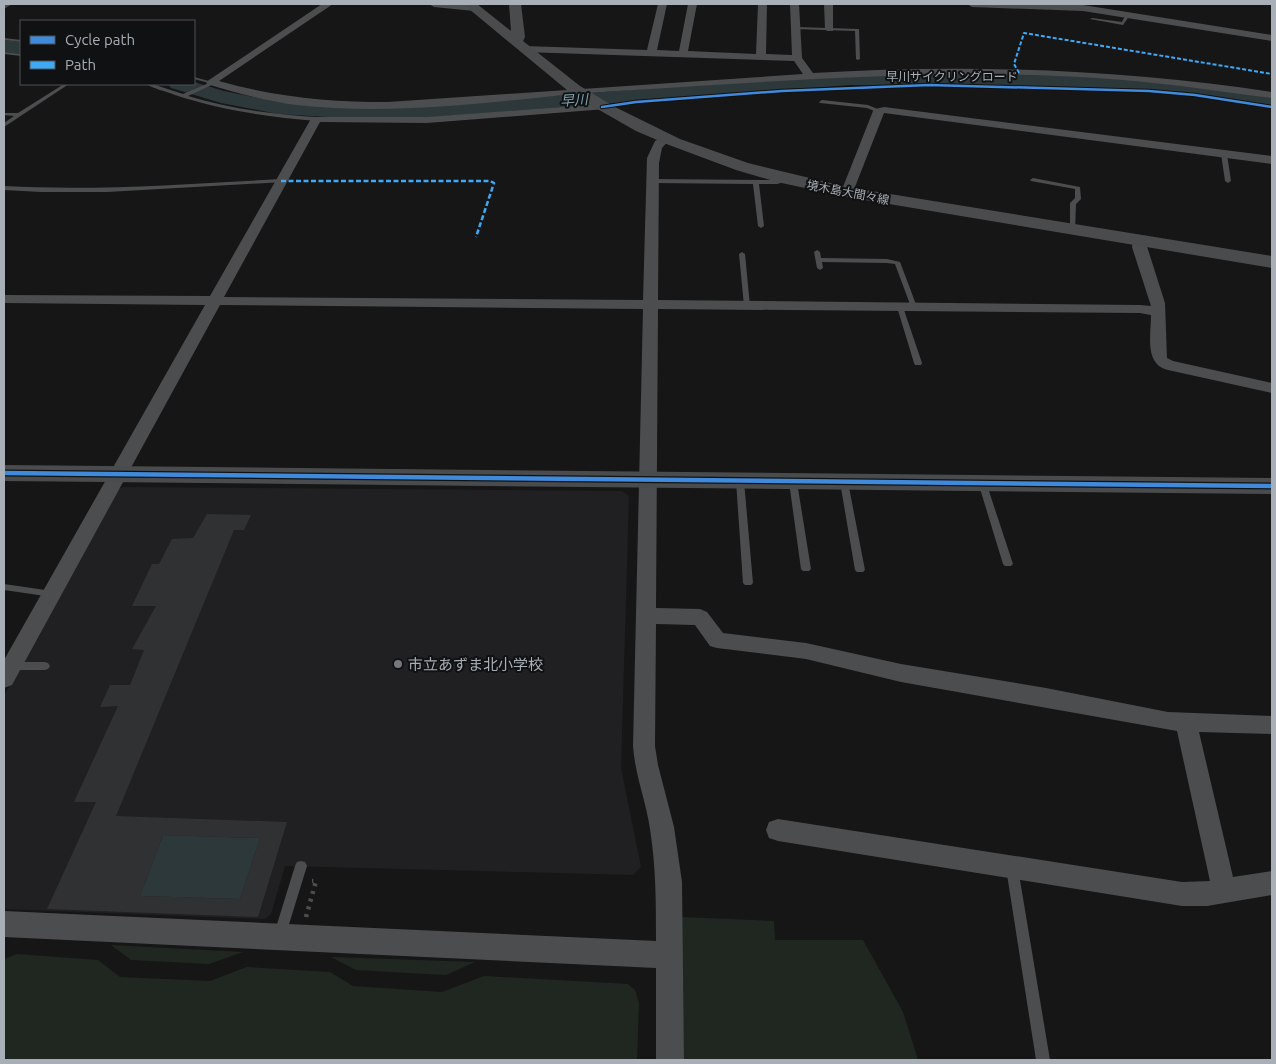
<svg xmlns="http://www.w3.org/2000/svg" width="1276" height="1064" viewBox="0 0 1276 1064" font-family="Ubuntu,'Noto Sans JP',sans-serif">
  <rect width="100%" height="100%" fill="#161616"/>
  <path fill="#202022" d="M124,487L622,491L629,496L621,768L641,867L633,875L285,866L271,914L265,919L4,909V696L117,489Z"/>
  <path fill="#202720" d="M681,917L774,921L775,940H863L903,1012L918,1060H684Z
    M111,945L243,952L209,964L131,960Z
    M17,954L98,960L120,977L210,981L247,967L330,972L353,986L442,992L484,976L628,984L635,990L639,1003L637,1060H4V959Z
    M331,957L475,962L446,975L356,970Z"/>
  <path fill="#2d383b" d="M163,835L260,838L240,899L140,896Z"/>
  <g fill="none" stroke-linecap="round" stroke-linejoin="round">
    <path fill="#2d383b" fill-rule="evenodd" d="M4,40L21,42V54L4,52Z
      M851,73L1105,76L1195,83L1272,94V106L1195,95L1105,88L851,85L433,117L361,119L278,114L221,103L171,88L168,84H194V82L224,91L278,102L361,107L433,105Z"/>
  </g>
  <path fill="#303132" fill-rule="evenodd" d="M207,514L251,515L244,530H234L116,816L287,822L258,917L47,909L96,802H74L118,706L100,707L110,685H130L144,650L132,649L156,606H132L152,564H159L172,539L193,538ZM163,835L260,838L240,899L140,896Z"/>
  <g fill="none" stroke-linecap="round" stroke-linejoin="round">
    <path stroke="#4c4e50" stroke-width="4.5" stroke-dasharray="3 5" stroke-linecap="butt" d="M306,917L316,881H312"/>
    <path fill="#4b4d4f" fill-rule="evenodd" d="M1126,14L1130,15L1123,25L1090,19L1092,18L1122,22Z
      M796,27L859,29L860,59L858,60L856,59L855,31L794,29Z
      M4,38L21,40V42L4,40Z
      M4,52L21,54V56L4,54Z
      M194,77L216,83L188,96C230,109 272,114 316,117L319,119L316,121C267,117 221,110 175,95C165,91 154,89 146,84H152L183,94L209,83L194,79Z
      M64,84H69L4,127V123L14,116L4,115V113H18Z
      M822,100L868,105L882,111L879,113L867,108L820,103L819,102Z
      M1224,152L1227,154L1231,181L1228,183L1225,181L1221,154Z
      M786,178L789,180L788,181L777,184H759L764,226L761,228L758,226L753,184L652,183L649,181L652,179L777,180Z
      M1033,178L1080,187L1081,199L1076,204L1075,231L1070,230V203L1075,198V189L1031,181L1030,180Z
      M281,179L283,180V182L107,192H41L4,190V186C96,191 189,184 281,179Z
      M817,250L820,252L821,258L887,259L900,262L917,307L914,309L911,307L895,264L887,263L822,262L823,268L820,270L817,268L814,252Z
      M742,252L745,254L750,306L747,308L744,306L739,254Z
      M900,305L903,307L922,363L921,365H915L914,363L897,307Z
      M740,478L744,481L753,583L751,585H745L743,583L736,481Z
      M793,479L797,482L811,569L809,571H803L801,569L789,482Z
      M844,479L848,482L865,570L863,572H857L855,570L840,482Z
      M982,479L986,482L1013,564L1011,566H1005L1003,564L978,482Z
      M4,584L52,591L55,592L57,594L55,596L52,597L4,590Z
      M11,662H45L48,663L50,666L48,669L45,670H11L8,669L6,666L8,663Z
      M301,861L305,862L307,866L286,934L284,938L280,940L276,938L274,934L295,866L297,862Z
      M1012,863L1016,864L1018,868L1050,1060H1036L1006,868L1008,864Z"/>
    <path fill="#4b4d4f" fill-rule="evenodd" d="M322,4H333L219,81C275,97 330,102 388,102L803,74L794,61L524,52L519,49L524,46L647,50L658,4H667L657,50L679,51L688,4H697L688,51L756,54L758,4H767L766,54L792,55L790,4H799L802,58L813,73C968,64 1118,69 1272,92V98C1222,92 1173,84 1123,80C998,70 872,75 747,83C686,87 625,90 564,95C476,104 385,115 296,105C266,101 237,93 207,84L206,82Z
      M429,4C442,3 468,0 479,8L474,11L434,7Z
      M824,4H833V31H827L825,29Z
      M967,4L1083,5L1272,35V41L1083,11L972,7Z
      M602,104L606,105L607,107L606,109L427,123L320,122L224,297L643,300L647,158L655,141L664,136L670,139L662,148L659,163L658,300L1140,305L1151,306L1132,247L1134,237H1144L1165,303L1167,358L1173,361L1272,383V393L1168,370C1144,364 1151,335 1151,315L1140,313L658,309L656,608L700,609L707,612L723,633L806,643L901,664L1046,688L1168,712L1272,716V734L1199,732L1233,877L1272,871V895L1207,906H1182L778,841L769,838L766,830L769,822L778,819L1182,882L1210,881L1177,731L901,682L806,659L717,648L710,646L695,625L656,624L655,746L658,765L674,827L682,882L684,1060H656V968L4,937V911L656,941C656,903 656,867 650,829C646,801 635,775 633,746L643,309L220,305L12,685L4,688V660L205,305L4,303V295L210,296L312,117H427Z
      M884,107L1272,156V164L884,113L853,192L847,196L843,195L841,192L873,111L875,109Z"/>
    <path fill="#4a4b4d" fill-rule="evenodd" d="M4,4H12L4,9Z
      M463,4H477L511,31L509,4H521L525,37L523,41L580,86L615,107L680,139L748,163L847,187L1272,256V268L847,197L777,182L736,170L669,145L636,131L573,95Z
      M4,465L1272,478V494L4,481Z"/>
    <path stroke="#3fa9f5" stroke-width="2" stroke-dasharray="4 2" stroke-linecap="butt" d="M1019,73L1014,64L1024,33L1272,74"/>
    <path stroke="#3fa9f5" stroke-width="2.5" stroke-dasharray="5 2.5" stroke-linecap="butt" d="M281,181H490L494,183L476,237"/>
    <defs>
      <path id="cycleway-far1" d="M602,107L636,102L782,91L929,85L1149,91L1195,95L1272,107"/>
      <path id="cycleway" d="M4,473L1272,486"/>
    </defs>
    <use href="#cycleway-far1" stroke="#101112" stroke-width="4.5"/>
    <use href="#cycleway" stroke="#101112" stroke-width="7"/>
    <use href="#cycleway-far1" stroke="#408adc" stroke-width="2.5"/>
    <use href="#cycleway" stroke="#408adc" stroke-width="4.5"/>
  </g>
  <circle fill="#75797e" stroke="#101112" stroke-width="2" cx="398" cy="664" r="5"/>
  <g text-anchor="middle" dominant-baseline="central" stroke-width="4" stroke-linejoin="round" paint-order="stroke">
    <g font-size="12" fill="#a8afb6" stroke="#101112">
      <text x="952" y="76">早川サイクリングロード</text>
      <text transform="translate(848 192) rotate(11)">境木島大間々線</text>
    </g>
    <g font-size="14" font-style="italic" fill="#81a3af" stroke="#101112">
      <text transform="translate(574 100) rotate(-4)">早川</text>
    </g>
    <g font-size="15" fill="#a8afb6" stroke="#101112" text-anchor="start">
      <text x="408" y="664">市立あずま北小学校</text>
    </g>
  </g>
  <rect width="1276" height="1064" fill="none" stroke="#a8afb6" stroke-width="10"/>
  <rect x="20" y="20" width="175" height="65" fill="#101112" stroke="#4d5054"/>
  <rect x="30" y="36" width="25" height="8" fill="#408adc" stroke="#4d5054"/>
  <text x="65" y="45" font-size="15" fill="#a8afb6">Cycle path</text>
  <rect x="30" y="61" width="25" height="8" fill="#3fa9f5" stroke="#4d5054"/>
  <text x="65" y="70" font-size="15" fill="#a8afb6">Path</text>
</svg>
